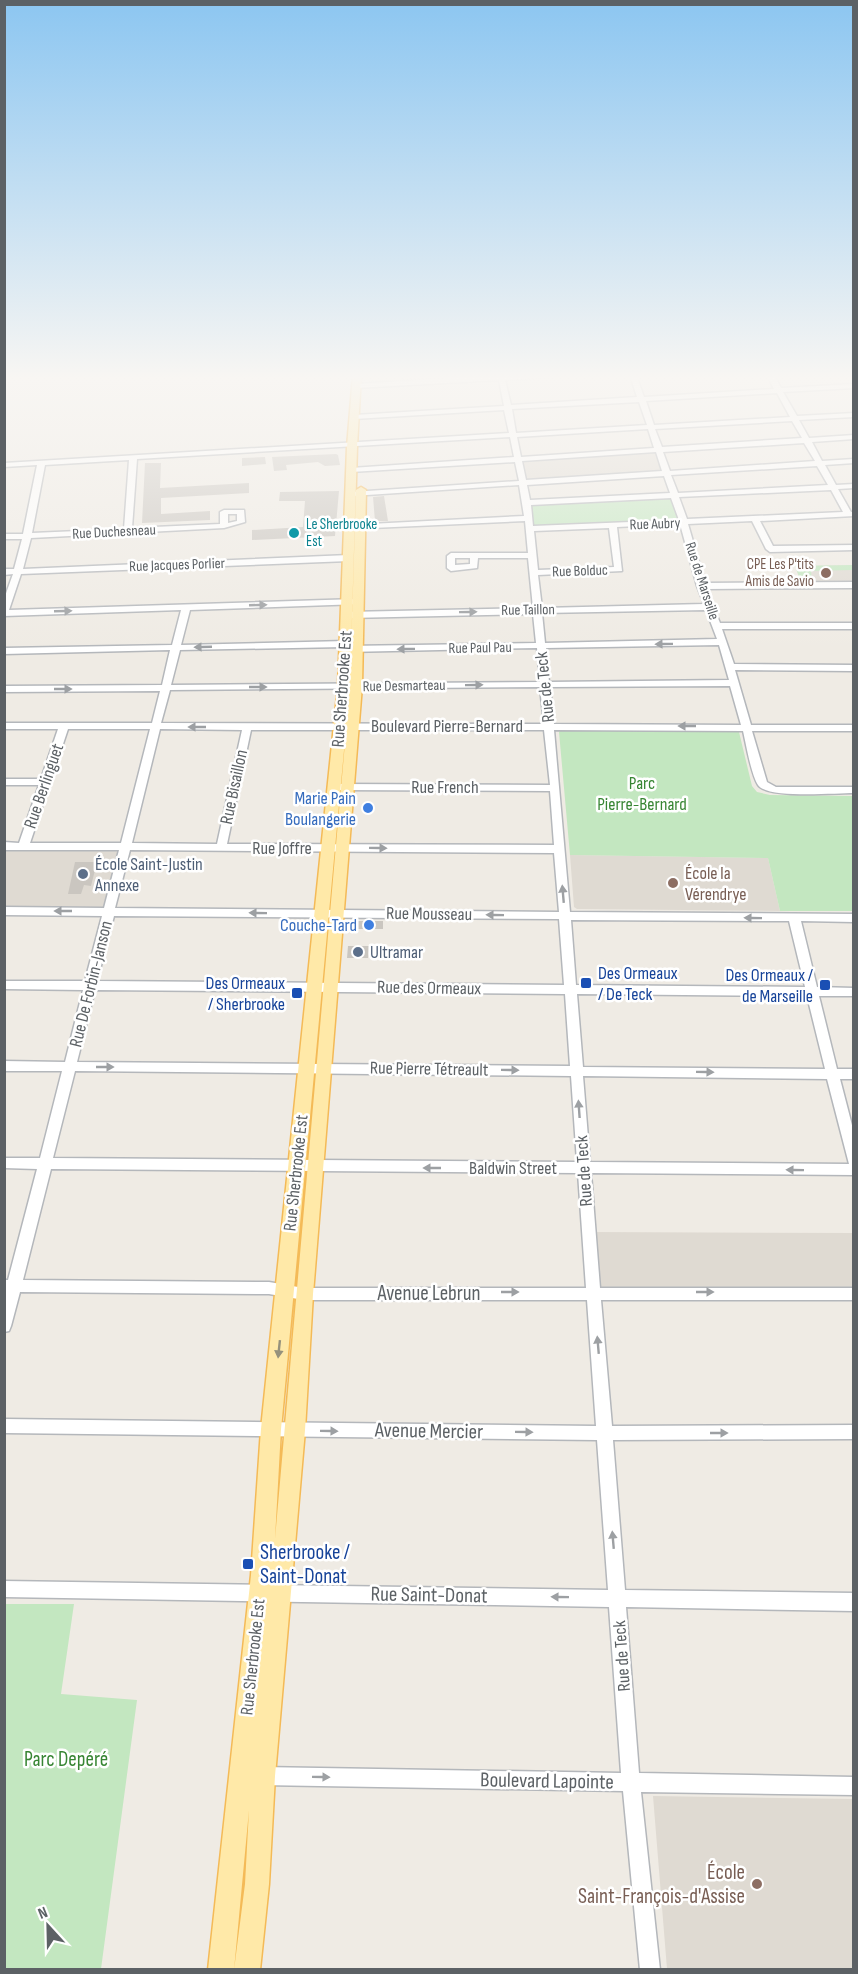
<svg xmlns="http://www.w3.org/2000/svg" width="858" height="1974" viewBox="0 0 858 1974" font-family="'Sofia Sans Condensed',sans-serif">
  <rect width="100%" height="100%" fill="#efebe4"/>
  <path fill="#dfdad2" d="M657,450L666,473L522,483L518,459Z
    M853,565V581L801,582L795,566Z
    M5,847H126L109,911H5Z
    M570,855L768,858L780,911L577,909L574,907Z
    M589,1232L853,1233V1294L594,1292Z
    M653,1796L853,1799V1969H667Z"/>
  <path fill="#c3e7c0" d="M674,495L684,523L529,529L527,503Z
    M853,565V570L811,571L812,581L801,582L795,566Z
    M561,730L736,731L739,732L752,786L757,792L770,795L853,796V911H780L768,858L570,855L559,732Z
    M4,1604H74L61,1694L137,1700L101,1969H5Z"/>
  <path fill="#cac6c0" d="M336,454L338,455L340,465L325,466L318,462L286,465L287,470L274,471L272,457Z
    M265,457L266,464L242,466V458Z
    M145,463H161L160,488L249,483V493L161,498V514L210,511V520L142,523Z
    M339,491L335,536L252,540V530L303,527L305,501H279L280,492Z
    M384,496L388,521H375L373,497Z
    M75,862H97L91,886L84,885L81,894H68Z
    M354,921H383V929H354Z
    M348,946H369L368,958H347Z"/>
  <g fill="none" stroke-linecap="round" stroke-linejoin="round">
    <defs>
      <path id="minor" d="M498,375H557L554,377L505,380L511,405L637,397L630,375H636L644,397L774,389L767,375H774L781,388L854,384V388L783,392L797,416L854,413V417L799,420L809,438L854,435V439L812,442L822,461L854,459V463L825,465L836,485L854,484V488L838,489L851,512H854V516L760,521L773,546L854,545V550L770,552L766,549L752,521L688,524L705,583L854,582V588L706,589L720,623H854V629H722L734,664L854,665V671L735,670L751,725H854V731H752L767,782L776,787H854V793C835,793 767,799 758,785C751,774 746,744 743,731L554,730L570,912L854,914V922L801,921L817,987L854,988V996H819L837,1069H854V1079H840L854,1133V1175L591,1173L600,1288H854V1300H601L612,1426L854,1425V1439L613,1440L625,1590L854,1593V1611L626,1607L639,1773L854,1777V1795L641,1792L660,1970H640L623,1791L261,1785L254,1783L252,1776L254,1769L261,1767L621,1773L609,1607L4,1597V1581L608,1590L597,1440L4,1433V1419L596,1426L587,1300H304L269,1294L20,1292L11,1326L9,1331L4,1332V1280H8L37,1169L4,1168V1158H40L62,1071H4V1061L65,1062L83,990L4,989V981H85L102,916L4,915V907L104,908L119,850H4V842L19,843L39,785H4V779H41L58,729H4V723H152L160,691L4,692V686L162,685L170,650L4,654V648L172,645L181,610L4,616V599L13,574L4,575V569H14L22,539H4V534H23L37,465L4,467V463L509,433L504,410L354,419L350,417L354,415L504,406L499,380L356,388L352,386L356,384ZM777,393L790,417L654,425L646,401ZM639,402L647,425L516,433L512,409ZM792,421L802,438L662,447L655,429ZM648,429L654,448L521,457L517,437ZM510,437L514,457L351,468L347,470L351,472L515,462L519,481L352,492L348,494L352,496L519,485L524,516L350,525L346,527L350,529L525,521L528,553H451L447,556V568L451,571L477,568L478,558H528L533,608L348,612L344,615L348,618L533,614L536,643L348,646L351,644L346,641L181,645L190,610L360,604V600L357,599L9,610L21,574L349,561L353,558L349,555L23,569L31,538L224,528L245,522L244,510H224L220,512V524L132,528L137,459ZM804,443L815,461L670,471L663,452ZM656,452L662,471L526,480L522,461ZM129,460L124,529L32,533L45,465ZM817,466L828,485L678,493L671,475ZM664,476L670,493L530,500L527,485ZM831,490L843,512L687,519L679,497ZM671,498L679,520L533,526L531,505ZM228,514H237V521L228,523ZM680,524L697,586L704,604L542,608L538,575L622,571L617,527ZM609,528L614,567L538,570L534,531ZM455,558H470V564L455,565ZM706,610L717,639L545,643L542,613ZM719,645L729,680L549,682L546,648ZM344,647L341,649L346,652L537,648L540,682L171,685L180,650ZM730,686L741,725L554,724L550,687ZM540,687L544,724L161,723L170,690ZM68,729H150L121,843H30ZM160,729L242,730L217,844L132,843ZM251,730H544L550,785L337,784L332,787L337,790L550,791L554,845L227,844ZM130,850L554,853L559,912L115,908ZM114,916L559,919L564,985L97,981ZM571,920L789,921L805,987L576,985ZM95,990L565,994L570,1066L77,1062ZM577,994L807,996L825,1069L583,1067ZM75,1071L571,1076L577,1162L53,1158ZM583,1076L827,1079L849,1164L590,1162ZM51,1169L578,1173L586,1288H304L269,1282L23,1280Z"/>
      <path id="major" d="M353,375H361L357,447L350,686L281,1429L275,1539L350,686L356,490L361,487L366,490L362,686L313,1294L305,1430L275,1776L269,1884L260,1970H234L245,1884L249,1810L234,1970H208L251,1575L261,1429L338,686L347,447Z"/>
    </defs>
    <use href="#minor" stroke="#b4b7bb" stroke-width="3"/>
    <use href="#major" stroke="#f4ba57" stroke-width="3"/>
    <use href="#minor" fill="#fff" fill-rule="evenodd"/>
    <use href="#major" fill="#ffe9a8" fill-rule="evenodd"/>
  </g>
  <defs><path id="oneway-solid" d="M-6-.8H1V-3.2L6.5 0L1 3.2V.8H-6Z" transform="scale(1.5)"/></defs>
  <g fill="#9da0a3">
    <use href="#oneway-solid" transform="translate(258 605) rotate(-2)"/>
    <use href="#oneway-solid" transform="translate(63 611) rotate(-2)"/>
    <use href="#oneway-solid" transform="translate(468 612) rotate(-1)"/>
    <use href="#oneway-solid" transform="translate(664 644) rotate(179)"/>
    <use href="#oneway-solid" transform="translate(203 647) rotate(178)"/>
    <use href="#oneway-solid" transform="translate(406 649) rotate(179)"/>
    <use href="#oneway-solid" transform="translate(474 685) rotate(-1)"/>
    <use href="#oneway-solid" transform="translate(258 687)"/>
    <use href="#oneway-solid" transform="translate(63 689)"/>
    <use href="#oneway-solid" transform="translate(687 726) rotate(-180)"/>
    <use href="#oneway-solid" transform="translate(197 727) rotate(180)"/>
    <use href="#oneway-solid" transform="translate(378 848) rotate(1)"/>
    <use href="#oneway-solid" transform="translate(563 894) rotate(-95)"/>
    <use href="#oneway-solid" transform="translate(63 911) rotate(-180)"/>
    <use href="#oneway-solid" transform="translate(258 913) rotate(-179)"/>
    <use href="#oneway-solid" transform="translate(495 915) rotate(-179)"/>
    <use href="#oneway-solid" transform="translate(753 918) rotate(-179)"/>
    <use href="#oneway-solid" transform="translate(105 1067)"/>
    <use href="#oneway-solid" transform="translate(510 1070) rotate(1)"/>
    <use href="#oneway-solid" transform="translate(705 1072) rotate(1)"/>
    <use href="#oneway-solid" transform="translate(579 1109) rotate(-94)"/>
    <use href="#oneway-solid" transform="translate(432 1168) rotate(-180)"/>
    <use href="#oneway-solid" transform="translate(795 1170) rotate(-179)"/>
    <use href="#oneway-solid" transform="translate(510 1292)"/>
    <use href="#oneway-solid" transform="translate(705 1292)"/>
    <use href="#oneway-solid" transform="translate(598 1345) rotate(-95)"/>
    <use href="#oneway-solid" transform="translate(329 1431) rotate(1)"/>
    <use href="#oneway-solid" transform="translate(524 1432) rotate(1)"/>
    <use href="#oneway-solid" transform="translate(719 1433)"/>
    <use href="#oneway-solid" transform="translate(613 1540) rotate(-95)"/>
    <use href="#oneway-solid" transform="translate(560 1597) rotate(-179)"/>
    <use href="#oneway-solid" transform="translate(321 1777) rotate(1)"/>
  </g>
  <use fill="#95917c" href="#oneway-solid" transform="translate(279 1349) rotate(96)"/>
  <linearGradient id="sky" x2="0" y2="1"><stop stop-color="#8cc6f1"/><stop offset="0.58" stop-color="#f8f6f3"/><stop offset="1" stop-color="#f8f6f3" stop-opacity="0"/></linearGradient>
  <rect width="858" height="651" fill="url(#sky)"/>
  <circle fill="#0f9aa8" stroke="#fff" stroke-width="2" cx="294" cy="533" r="6"/>
  <g fill="#8d6e63" stroke="#fff" stroke-width="2">
    <circle cx="826" cy="573" r="6"/>
    <circle cx="673" cy="883" r="6"/>
    <circle cx="757" cy="1884" r="6"/>
  </g>
  <g fill="#3f7fe0" stroke="#fff" stroke-width="2">
    <circle cx="368" cy="808" r="6"/>
    <circle cx="369" cy="925" r="6"/>
  </g>
  <g fill="#5c6f8a" stroke="#fff" stroke-width="2">
    <circle cx="83" cy="874" r="6"/>
    <circle cx="358" cy="952" r="6"/>
  </g>
  <g fill="#1a4fb4" stroke="#fff" stroke-width="2">
    <rect x="580" y="977" width="12" height="12" rx="3"/>
    <rect x="819" y="979" width="12" height="12" rx="3"/>
    <rect x="291" y="987" width="12" height="12" rx="3"/>
    <rect x="242" y="1558" width="12" height="12" rx="3"/>
  </g>
  <g text-anchor="middle" dominant-baseline="central" stroke-width="5" stroke-linejoin="round" paint-order="stroke">
    <g font-size="15" fill="#0d838f" stroke="#fff" text-anchor="start">
      <text x="306" y="524">Le Sherbrooke<tspan x="306" dy="17">Est</tspan></text>
    </g>
    <g font-size="15" fill="#5c6165" stroke="#fff">
      <text transform="translate(655 524) rotate(-2)">Rue Aubry</text>
      <text transform="translate(114 532) rotate(-3)">Rue Duchesneau</text>
      <text transform="translate(177 565) rotate(-2)">Rue Jacques Porlier</text>
      <text transform="translate(580 571) rotate(-2)">Rue Bolduc</text>
      <text transform="translate(702 581) rotate(72)">Rue de Marseille</text>
      <text transform="translate(528 610) rotate(-1)">Rue Taillon</text>
      <text transform="translate(480 648) rotate(-1)">Rue Paul Pau</text>
      <text transform="translate(404 686) rotate(-1)">Rue Desmarteau</text>
    </g>
    <g font-size="15" fill="#785e54" stroke="#fff" text-anchor="end">
      <text x="814" y="564">CPE Les P'tits<tspan x="814" dy="17">Amis de Savio</tspan></text>
    </g>
    <g font-size="18" fill="#5c6165" stroke="#fff">
      <text transform="translate(545 687) rotate(-96)">Rue de Teck</text>
      <text transform="translate(342 689) rotate(-86)">Rue Sherbrooke Est</text>
      <text x="447" y="726">Boulevard Pierre-Bernard</text>
      <text transform="translate(44 786) rotate(-71)">Rue Berlinguet</text>
      <text transform="translate(234 787) rotate(-78)">Rue Bisaillon</text>
      <text x="445" y="787">Rue French</text>
      <text x="282" y="848">Rue Joffre</text>
      <text transform="translate(429 914) rotate(1)">Rue Mousseau</text>
      <text transform="translate(91 984) rotate(-76)">Rue De Forbin-Janson</text>
      <text transform="translate(429 988) rotate(1)">Rue des Ormeaux</text>
      <text transform="translate(429 1069) rotate(1)">Rue Pierre Tétreault</text>
      <text x="513" y="1168">Baldwin Street</text>
      <text transform="translate(584 1171) rotate(-94)">Rue de Teck</text>
      <text transform="translate(296 1173) rotate(-84)">Rue Sherbrooke Est</text>
      <text transform="translate(622 1656) rotate(-94)">Rue de Teck</text>
      <text transform="translate(253 1657) rotate(-84)">Rue Sherbrooke Est</text>
    </g>
    <g font-size="18" fill="#378533" stroke="#fff">
      <text x="642" y="783">Parc<tspan x="642" dy="21">Pierre-Bernard</tspan></text>
    </g>
    <g font-size="18" fill="#366cbe" stroke="#fff" text-anchor="end">
      <text x="356" y="798">Marie Pain<tspan x="356" dy="21">Boulangerie</tspan></text>
      <text x="357" y="925">Couche-Tard</text>
    </g>
    <g font-size="18" fill="#4e5e75" stroke="#fff" text-anchor="start">
      <text x="95" y="864">École Saint-Justin<tspan x="95" dy="21">Annexe</tspan></text>
      <text x="370" y="952">Ultramar</text>
    </g>
    <g font-size="18" fill="#785e54" stroke="#fff" text-anchor="start">
      <text x="685" y="873">École la<tspan x="685" dy="21">Vérendrye</tspan></text>
    </g>
    <g font-size="18" fill="#164399" stroke="#fff" text-anchor="end">
      <text x="598" y="973" text-anchor="start">Des Ormeaux<tspan x="598" dy="21">/ De Teck</tspan></text>
      <text x="813" y="975">Des Ormeaux /<tspan x="813" dy="21">de Marseille</tspan></text>
      <text x="285" y="983">Des Ormeaux<tspan x="285" dy="21">/ Sherbrooke</tspan></text>
    </g>
    <g font-size="21" fill="#5c6165" stroke="#fff">
      <text x="429" y="1293">Avenue Lebrun</text>
      <text transform="translate(429 1431) rotate(1)">Avenue Mercier</text>
      <text transform="translate(429 1595) rotate(1)">Rue Saint-Donat</text>
      <text transform="translate(547 1781) rotate(1)">Boulevard Lapointe</text>
    </g>
    <g font-size="21" fill="#164399" stroke="#fff" text-anchor="start">
      <text x="260" y="1552">Sherbrooke /<tspan x="260" dy="24">Saint-Donat</tspan></text>
    </g>
    <g font-size="21" fill="#378533" stroke="#fff">
      <text x="66" y="1759">Parc Depéré</text>
    </g>
    <g font-size="21" fill="#785e54" stroke="#fff" text-anchor="end">
      <text x="745" y="1872">École<tspan x="745" dy="24">Saint-François-d'Assise</tspan></text>
    </g>
  </g>
  <rect width="858" height="1974" fill="none" stroke="#5c6165" stroke-width="12"/>
  <g transform="translate(48 1926) rotate(338)" stroke="#ffffff" stroke-width="4.5" paint-order="stroke">
  <path d="M0-4.5L10 22L0 15L-10 22Z" fill="#5c6165"/>
  <text y="-9" font-size="16" font-weight="bold" text-anchor="middle" fill="#5c6165">N</text>
  </g>
</svg>
